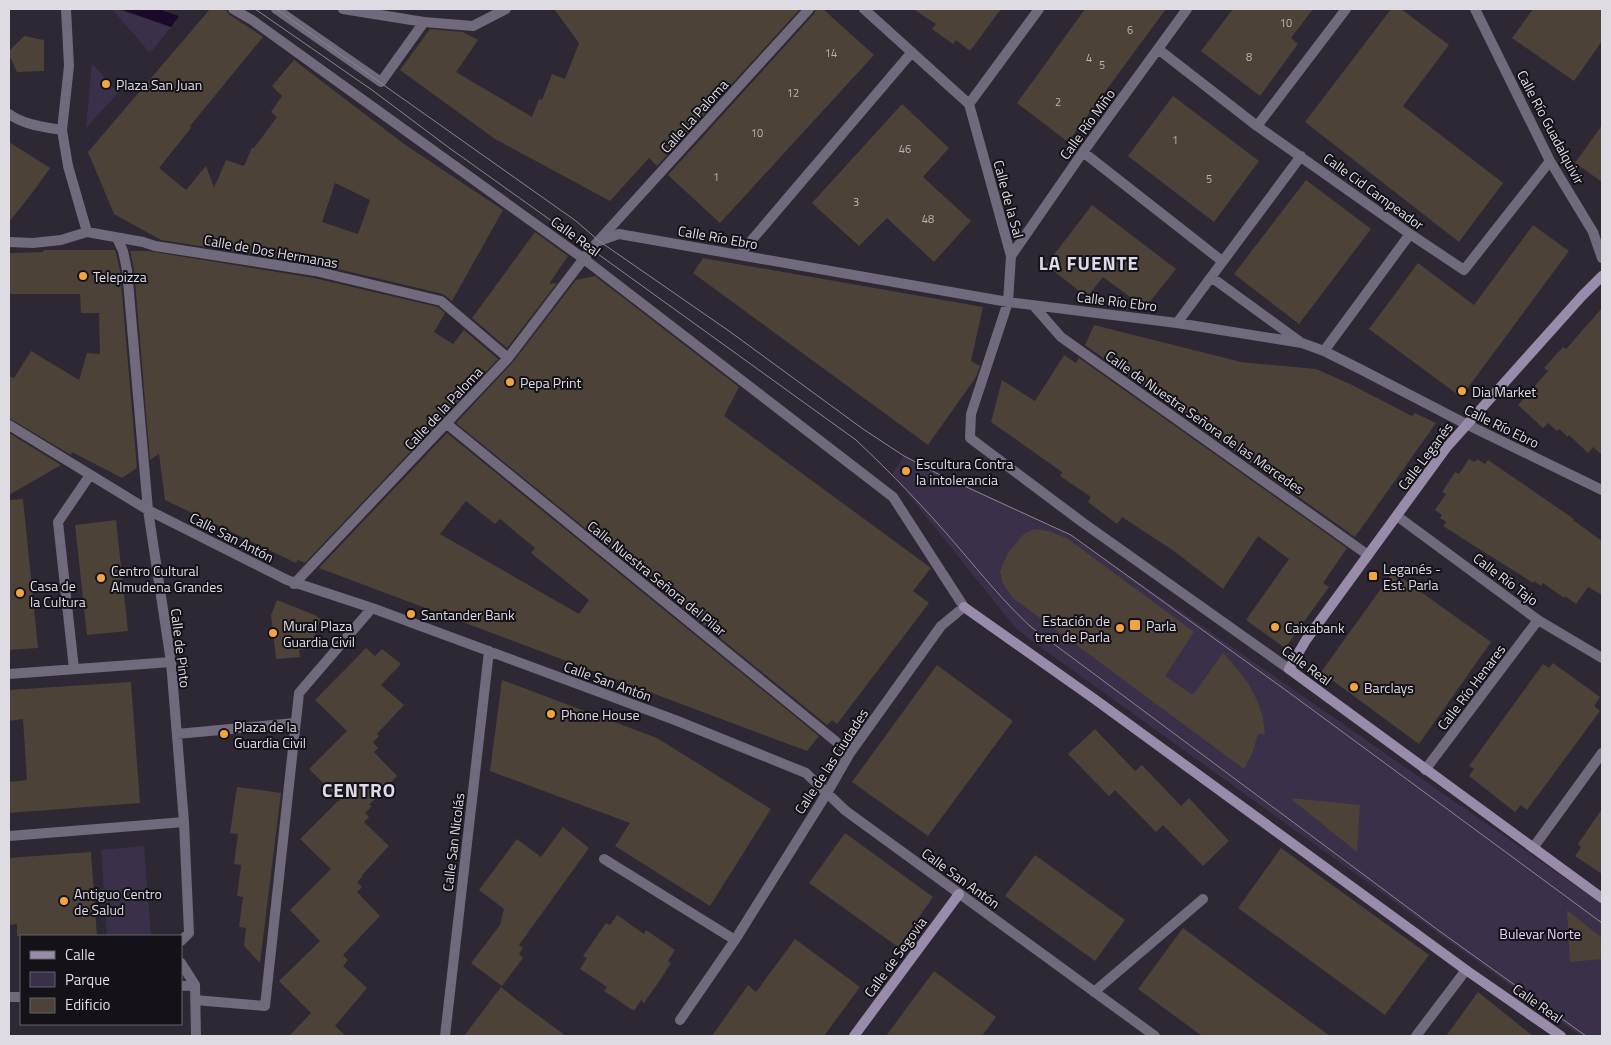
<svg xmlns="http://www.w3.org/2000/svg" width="1611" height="1045" viewBox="0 0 1611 1045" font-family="'Titillium Web',sans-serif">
  <rect width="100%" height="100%" fill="#2d2834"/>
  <path fill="#3b3049" d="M112,9H116L171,27L150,53Z
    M92,63L118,93L86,128Z
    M904,456L1071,535L1602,904V1036H1581L1028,638L1014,626L892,474Z
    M144,846L151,936H107L101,850Z"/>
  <path fill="#1b092c" d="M120,9H158L179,16L171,27Z"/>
  <path fill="#4c4237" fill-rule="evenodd" d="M210,9H225L230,15L263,37L190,126L191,128L159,168L186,190L206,166L214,188L226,160L244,166L252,148H254L277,117L271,112L282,96L272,86L294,60L404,144L503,210L452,301L443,294L317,264L161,240L114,214L88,152ZM335,183L370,200L358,234L322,222Z
    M554,9H800L657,166L649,158L610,201L495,139L400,70L430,29L463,32L478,40L456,72L532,117L539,99L542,100L552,74L565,79L579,43Z
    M816,9H823L874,55L720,223L668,175L814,14Z
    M913,9H1001L970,51L956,40L953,44L932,29L936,24Z
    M1085,9H1166L1068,142L1017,103Z
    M1233,9H1313L1291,38L1298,44L1260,96L1201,51Z
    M1391,9H1401L1449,45L1403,106L1503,183L1459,242L1305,122Z
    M1533,9H1602V41L1574,81L1512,38Z
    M24,36L44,40V71L17,72L9,55V51Z
    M1173,96L1259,161L1214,222L1128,156Z
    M902,104L949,148L923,177L971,221L934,262L887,218L859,246L812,203Z
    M1602,125V182L1575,163Z
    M9,142L50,168L33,192L9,222Z
    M1306,180L1371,229L1299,324L1234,274Z
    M1092,205L1176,269L1145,308L1103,277L1087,297L1046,265Z
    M1533,225L1569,251L1461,397L1369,329L1418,263L1474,305Z
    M535,232L568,256L549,284L557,283L507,348L472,318Z
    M44,250H115L116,253L120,271L137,468L122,478L72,452L71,455L9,418V376L14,378L31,351L79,380L87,353L100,354L99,313H81L80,294H9V253L43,252Z
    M130,251H148L314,278L438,307L445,313L434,332L453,344L464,330L498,359L305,563L298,560L296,563L165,500L159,454L150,460L134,269Z
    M703,258L983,307L971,361L980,366L976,377L928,445L693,273Z
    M595,276L739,387L724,416L931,568L913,591L929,603L837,724L832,720L827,725L456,423L513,362L576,280Z
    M1602,308V455L1593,447L1588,453L1569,435L1568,437L1559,429L1557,431L1548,423L1543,428L1518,405L1548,371L1544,368L1563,347L1566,349Z
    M1094,325L1241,362L1316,369L1350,384L1412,416L1415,413L1436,423L1355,537L1085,345Z
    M1064,355L1076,363L1079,358L1347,548L1323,583L1329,587L1285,648L1246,620L1289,559L1258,536L1223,589L1174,551L1122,517L1117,524L1088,502L1091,497L1060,476L1062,472L991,422L1002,380L1035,401Z
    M9,433L61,465L9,495Z
    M447,433L819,736L807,751L319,568ZM466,501L495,524L500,519L535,548L531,553L589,600L579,614L440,534Z
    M1469,459L1475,462L1477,459L1485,464L1488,460L1574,519L1573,520L1602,541V595L1588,587L1576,604L1565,596L1564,598L1543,583L1541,586L1534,581L1533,583L1443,526L1446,522L1440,518L1442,515L1435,510L1446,494L1442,492L1455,472L1459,474Z
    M23,499L38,648L9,650V500Z
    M116,520L128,631L87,635L75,525Z
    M1034,529L1049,531L1068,539L1194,632L1165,676L1193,695L1223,653L1238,670L1248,683L1257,700L1263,718L1265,734H1258L1252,754L1244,769L1013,598L1003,584L1000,571L1008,553L1018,541L1024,534Z
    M1393,572L1491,642L1419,744L1321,672Z
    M277,600L317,616V617L321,619L310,648L299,650L300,657L276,659L271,615Z
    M366,648L375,656L382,649L401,664L381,685L404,705L377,734L379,736L373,742L378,748L374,752L397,776L369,805L372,806L365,813L369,817L364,822L389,846L362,875L363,876L357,882L362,887L357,892L380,916L343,955L348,960L343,966L367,988L335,1026L346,1036H289L311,1013L279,981L320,941L290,910L331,869L300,839L338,801H341L309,769L347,731L315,700Z
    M1553,663L1600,697L1594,706L1600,711L1527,810L1521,805L1515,812L1469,776L1474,769L1469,766L1543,664L1549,668Z
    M937,665L1013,721L928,836L852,782Z
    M502,680L657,738L771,809L710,906L615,846L630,823L490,771Z
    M131,682L140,803L9,813V782L27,780L23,719L9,721V690Z
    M1095,729L1135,771L1142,765L1181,806L1189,798L1229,841L1203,866L1163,825L1156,832L1115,790L1109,796L1068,754Z
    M237,787L281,793L260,963L244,946L246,928L239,927L243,897L237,896L241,865L234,864L238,834L230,833Z
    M1290,798L1360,805L1357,852Z
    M1602,809V874L1575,856L1581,847L1578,844Z
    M563,827L589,848L519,945L523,948L519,954L523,958L502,986L471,963L500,925L504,909L479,890L517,839L541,857Z
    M845,833L933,897L898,947L809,883Z
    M1281,848L1429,955L1385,1015L1238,908Z
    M91,852L97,936H17V924L9,925V858Z
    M1035,855L1125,920L1095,961L1005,896Z
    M1567,910L1602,938V959L1570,962Z
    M617,915L644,934L646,930L675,950L668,961L671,963L658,983L644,1003L641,1000L634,1011L604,991L607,987L580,969L587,958L583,956L606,923L610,925Z
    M1183,928L1330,1036H1202L1138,989Z
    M795,939L860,987L824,1036H712L748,985L756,992Z
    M934,971L996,1017L982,1036H886Z
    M501,987L517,1000L566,1036H464Z
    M1478,992L1533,1036H1446Z"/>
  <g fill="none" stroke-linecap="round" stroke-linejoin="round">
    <path stroke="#71697c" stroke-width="10" d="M66,9L69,66L62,130L68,166L87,232
      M233,9L252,20L584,259L893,497L964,607L941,626L850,753L827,793L735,940L680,1020
      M276,9L381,82L424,22L343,9
      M864,9L969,104L1011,256L1008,302L971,414L970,438L1082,522L1289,669
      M1475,9L1550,161L1593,232L1602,258
      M424,22L473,26L506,9
      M1158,49L1257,126L1410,234L1464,270L1550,161
      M969,104L1039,9
      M9,114C24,125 44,127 62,130
      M1257,126L1346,9
      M1083,152L1222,261
      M117,238L123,251L127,270L148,510L171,662L184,822L189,933L181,941
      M599,241L619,234L1008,302L1177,323L1302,343L1324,351L1360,369L1466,424L1602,490
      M9,242L33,243L61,240L87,232L143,242L155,246L315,271L441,301L508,358
      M739,255L912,52
      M1011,256L1083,152L1187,9
      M1211,277L1299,341
      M1033,305L1061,337L1368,555
      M1177,323L1301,156
      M1324,351L1410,234
      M447,424L850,753
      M9,425L148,510L287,580L372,608L675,720L806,773L846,811L1155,1036
      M1397,516L1538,620L1602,658
      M294,584L508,358L591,249L809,9
      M74,669L58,522L90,475
      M9,674L171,662
      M177,734L295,723
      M1425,770L1538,620
      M9,836L184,822
      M1533,848L1602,753
      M604,859L735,940
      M181,963L195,985L196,1036
      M181,986L195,985
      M1094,992L1203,899
      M9,997H21
      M195,1000L265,1006L299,693L372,608
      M445,1036L489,651
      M1416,1036L1466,970"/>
    <path stroke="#998caa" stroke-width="10" d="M1602,276L1582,296L1446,448L1306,640L1289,669L1602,898
      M964,607L1093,698L1466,970L1561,1036
      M854,1036L959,894"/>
    <path stroke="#8a858f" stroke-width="1" d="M255,9L372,90L448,147L591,249L856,440C892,474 927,510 959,548C983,576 1004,602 1031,627L1438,930L1586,1036
      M276,9L576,221L599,241L729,331L863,429L904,456L938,474L1071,535L1291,694L1602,923"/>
  </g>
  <g fill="#f1a540" stroke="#141218" stroke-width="2">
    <circle cx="106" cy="84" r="5"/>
    <circle cx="83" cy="276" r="5"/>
    <circle cx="510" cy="382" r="5"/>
    <circle cx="1462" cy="391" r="5"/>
    <circle cx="906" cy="471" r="5"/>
    <rect x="1368" y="571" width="10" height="10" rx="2.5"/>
    <circle cx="101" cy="578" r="5"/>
    <circle cx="20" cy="593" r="5"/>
    <circle cx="411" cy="614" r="5"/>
    <rect x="1129" y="619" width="12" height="12" rx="2.5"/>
    <circle cx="1275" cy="627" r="5"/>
    <circle cx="1120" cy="628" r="5"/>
    <circle cx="273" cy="633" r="5"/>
    <circle cx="1354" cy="687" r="5"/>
    <circle cx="551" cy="714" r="5"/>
    <circle cx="224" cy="734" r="5"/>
    <circle cx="64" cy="901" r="5"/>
  </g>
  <g text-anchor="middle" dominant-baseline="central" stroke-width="4" stroke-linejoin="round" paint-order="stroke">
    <g font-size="11" fill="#bab5b8">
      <text x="1286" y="23">10</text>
      <text x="1130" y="30">6</text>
      <text x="831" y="53">14</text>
      <text x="1249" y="57">8</text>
      <text x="1089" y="58">4</text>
      <text x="1102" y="65">5</text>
      <text x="793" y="93">12</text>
      <text x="1058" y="102">2</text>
      <text x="757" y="133">10</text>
      <text x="1175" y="140">1</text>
      <text x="905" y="149">46</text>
      <text x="716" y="177">1</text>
      <text x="1209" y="179">5</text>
      <text x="856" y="202">3</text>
      <text x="928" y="219">48</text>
    </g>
    <g font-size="14" fill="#dfdbe3" stroke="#141218" text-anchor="start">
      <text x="116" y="84">Plaza San Juan</text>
      <text x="93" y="276">Telepizza</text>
      <text x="520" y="382">Pepa Print</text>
      <text x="1472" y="391">Dia Market</text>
      <text x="916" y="463">Escultura Contra<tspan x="916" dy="16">la intolerancia</tspan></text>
      <text x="1383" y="568">Leganés -<tspan x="1383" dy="16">Est. Parla</tspan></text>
      <text x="111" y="570">Centro Cultural<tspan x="111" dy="16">Almudena Grandes</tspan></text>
      <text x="30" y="585">Casa de<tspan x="30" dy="16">la Cultura</tspan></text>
      <text x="421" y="614">Santander Bank</text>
      <text x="1110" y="620" text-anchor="end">Estación de<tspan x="1110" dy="16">tren de Parla</tspan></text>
      <text x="283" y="625">Mural Plaza<tspan x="283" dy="16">Guardia Civil</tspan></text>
      <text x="1146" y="625">Parla</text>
      <text x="1285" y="627">Caixabank</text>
      <text x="1364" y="687">Barclays</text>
      <text x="561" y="714">Phone House</text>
      <text x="234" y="726">Plaza de la<tspan x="234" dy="16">Guardia Civil</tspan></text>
      <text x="74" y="893">Antiguo Centro<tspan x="74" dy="16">de Salud</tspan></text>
    </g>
    <g font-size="14" fill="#dfdbe3" stroke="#141218">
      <text transform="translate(694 116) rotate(-48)">Calle La Paloma</text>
      <text transform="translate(1087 124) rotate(-54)">Calle Río Miño</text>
      <text transform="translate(1551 127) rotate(62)">Calle Río Guadalquivir</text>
      <text transform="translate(1374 191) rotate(36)">Calle Cid Campeador</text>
      <text transform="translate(1009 199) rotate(75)">Calle de la Sal</text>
      <text transform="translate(576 236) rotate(36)">Calle Real</text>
      <text transform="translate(718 237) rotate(10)">Calle Río Ebro</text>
      <text transform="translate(271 251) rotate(10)">Calle de Dos Hermanas</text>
      <text transform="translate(1117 301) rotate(7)">Calle Río Ebro</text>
      <text transform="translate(443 408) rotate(-47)">Calle de la Paloma</text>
      <text transform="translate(1205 422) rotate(35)">Calle de Nuestra Señora de las Mercedes</text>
      <text transform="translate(1502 426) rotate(26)">Calle Río Ebro</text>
      <text transform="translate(1425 456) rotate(-53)">Calle Leganés</text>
      <text transform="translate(232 537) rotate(27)">Calle San Antón</text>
      <text transform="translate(657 578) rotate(39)">Calle Nuestra Señora del Pilar</text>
      <text transform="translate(1506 579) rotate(37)">Calle Río Tajo</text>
      <text transform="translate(181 648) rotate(83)">Calle de Pinto</text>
      <text transform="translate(1307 665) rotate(36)">Calle Real</text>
      <text transform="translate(608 681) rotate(20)">Calle San Antón</text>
      <text transform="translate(1471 687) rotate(-53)">Calle Río Henares</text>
      <text transform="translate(831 761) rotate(-57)">Calle de las Ciudades</text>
      <text transform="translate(453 842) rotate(-83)">Calle San Nicolás</text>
      <text transform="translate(961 878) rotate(36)">Calle San Antón</text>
      <text transform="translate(895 957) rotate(-54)">Calle de Segovia</text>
      <text transform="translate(1538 1003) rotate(35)">Calle Real</text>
    </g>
    <g font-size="14" fill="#e4d2fc" stroke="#141218">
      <text x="1540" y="933">Bulevar Norte</text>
    </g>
    <g font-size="19" font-weight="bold" letter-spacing="1" fill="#e0d9ea" stroke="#141218">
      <text x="1089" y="262">LA FUENTE</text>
      <text x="359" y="789">CENTRO</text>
    </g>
  </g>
  <rect width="1611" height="1045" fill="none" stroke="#dfdbe3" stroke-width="20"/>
  <rect x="20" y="935" width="162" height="90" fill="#141218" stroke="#656269"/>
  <rect x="30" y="951" width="25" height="8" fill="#998caa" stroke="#656269"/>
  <text x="65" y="960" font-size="15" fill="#dfdbe3">Calle</text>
  <rect x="30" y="972" width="25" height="15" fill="#3b3049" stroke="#656269"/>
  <text x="65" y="985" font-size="15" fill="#dfdbe3">Parque</text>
  <rect x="30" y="998" width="25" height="15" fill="#4c4237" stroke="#656269"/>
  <text x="65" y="1010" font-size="15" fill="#dfdbe3">Edificio</text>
</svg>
